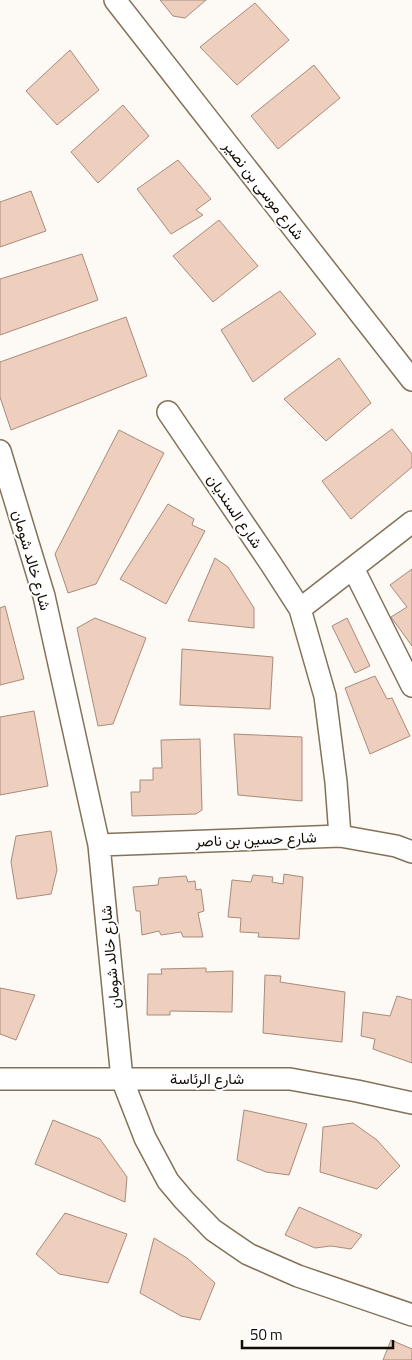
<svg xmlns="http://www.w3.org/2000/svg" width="412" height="1360" viewBox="0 0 412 1360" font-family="'Titillium Web',Vazirmatn,sans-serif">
  <rect width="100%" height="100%" fill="#fdf9f4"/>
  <path fill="#eecebd" stroke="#a88b7b" d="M160,0H206L185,18L173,16Z
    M255,3L289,40L237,85L200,47Z
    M70,50L99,90L57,125L26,91Z
    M314,65L340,98L278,149L251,116Z
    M123,105L149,136L98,183L71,152Z
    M178,160L211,199L196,210L203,215L171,234L137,189Z
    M31,191L46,231L0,247V202Z
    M219,220L258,266L213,302L173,256Z
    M82,254L98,300L0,335V279Z
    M280,291L316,334L253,382L221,330Z
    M126,317L147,376L11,430L0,397V362Z
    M339,358L371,403L326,441L284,399Z
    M392,429L412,454V467L351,519L322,481Z
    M119,430L164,453L96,584L68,593L55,554Z
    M168,504L194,519L192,525L205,531L166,604L120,579Z
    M215,558L228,567L254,608V628L188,621Z
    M412,569V646L391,617L407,607L390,585Z
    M5,606L24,679L0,685V608Z
    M95,618L146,638L113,724L98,726L77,628Z
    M347,618L370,666L355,673L332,626Z
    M182,649L273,657L270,709L180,705Z
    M375,676L387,699L392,698L410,736L370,754L345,688Z
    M34,711L48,786L0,795V717Z
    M234,734L302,737V801L238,795Z
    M200,739L202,810L196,814L132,816L131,792H140V780H153V768H162L161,740Z
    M51,831L57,870L51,894L17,899L11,862L16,836Z
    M284,874L303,877L299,939L258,937L259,933L240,932L241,918L228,917L232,880L251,882L253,875L273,877L272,882L283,884Z
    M186,876L188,882L195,881L196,890L201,889L204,911L198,913L203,937H183L181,932L161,935L159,931L142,935L140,911H136L133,887L158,885L159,878Z
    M206,968V972L233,971L232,1012L170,1011V1015H147L148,974H162L161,969Z
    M265,975L281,976L280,982L345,992L342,1042L263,1033Z
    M0,988L35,995L16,1040L0,1034Z
    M397,996L412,1000V1063L373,1049L375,1039L361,1036L363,1012L390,1016Z
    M244,1110L307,1124L289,1175L266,1172L237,1160Z
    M53,1120L100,1139L127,1177L125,1202L35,1164Z
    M353,1123L377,1140L400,1166L377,1189L320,1172L323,1127Z
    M299,1207L362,1235L351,1249L331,1246L315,1248L285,1235Z
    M65,1213L127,1234L108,1283L59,1274L36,1254Z
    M154,1238L187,1258L215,1283L200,1320L181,1316L140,1293Z
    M391,1340L412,1349V1360H383Z"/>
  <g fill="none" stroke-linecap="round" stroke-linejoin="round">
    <defs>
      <path id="street" d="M115,0L412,380
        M168,412L271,564L300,609L325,696L336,782L340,836
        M0,451L44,596L99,845L122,1079L145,1138L168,1181L184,1200L213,1230L248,1254L298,1276L412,1315
        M353,568L412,686
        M300,609L412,522
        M99,845L340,836L396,846L412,852
        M0,1079H290L357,1091L412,1103"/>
    </defs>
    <use href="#street" stroke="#837259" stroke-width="24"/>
    <use href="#street" stroke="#fff" stroke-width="21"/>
  </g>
  <g text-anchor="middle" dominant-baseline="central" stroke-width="4" stroke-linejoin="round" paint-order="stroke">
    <g font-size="15" fill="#120c04" stroke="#fff">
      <text transform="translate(264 190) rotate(52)">شارع موسى بن نصير</text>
      <text transform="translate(235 511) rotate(56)">شارع السنديان</text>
      <text transform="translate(32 560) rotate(74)">شارع خالد شومان</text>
      <text transform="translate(256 839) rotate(-2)">شارع حسين بن ناصر</text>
      <text transform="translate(110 957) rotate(-95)">شارع خالد شومان</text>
      <text x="207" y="1078">شارع الرئاسة</text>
    </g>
  </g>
  <path d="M242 1340v8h151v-8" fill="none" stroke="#120c04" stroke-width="2.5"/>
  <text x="250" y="1340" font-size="15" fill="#120c04" stroke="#ffffff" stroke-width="4" paint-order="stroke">50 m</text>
</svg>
